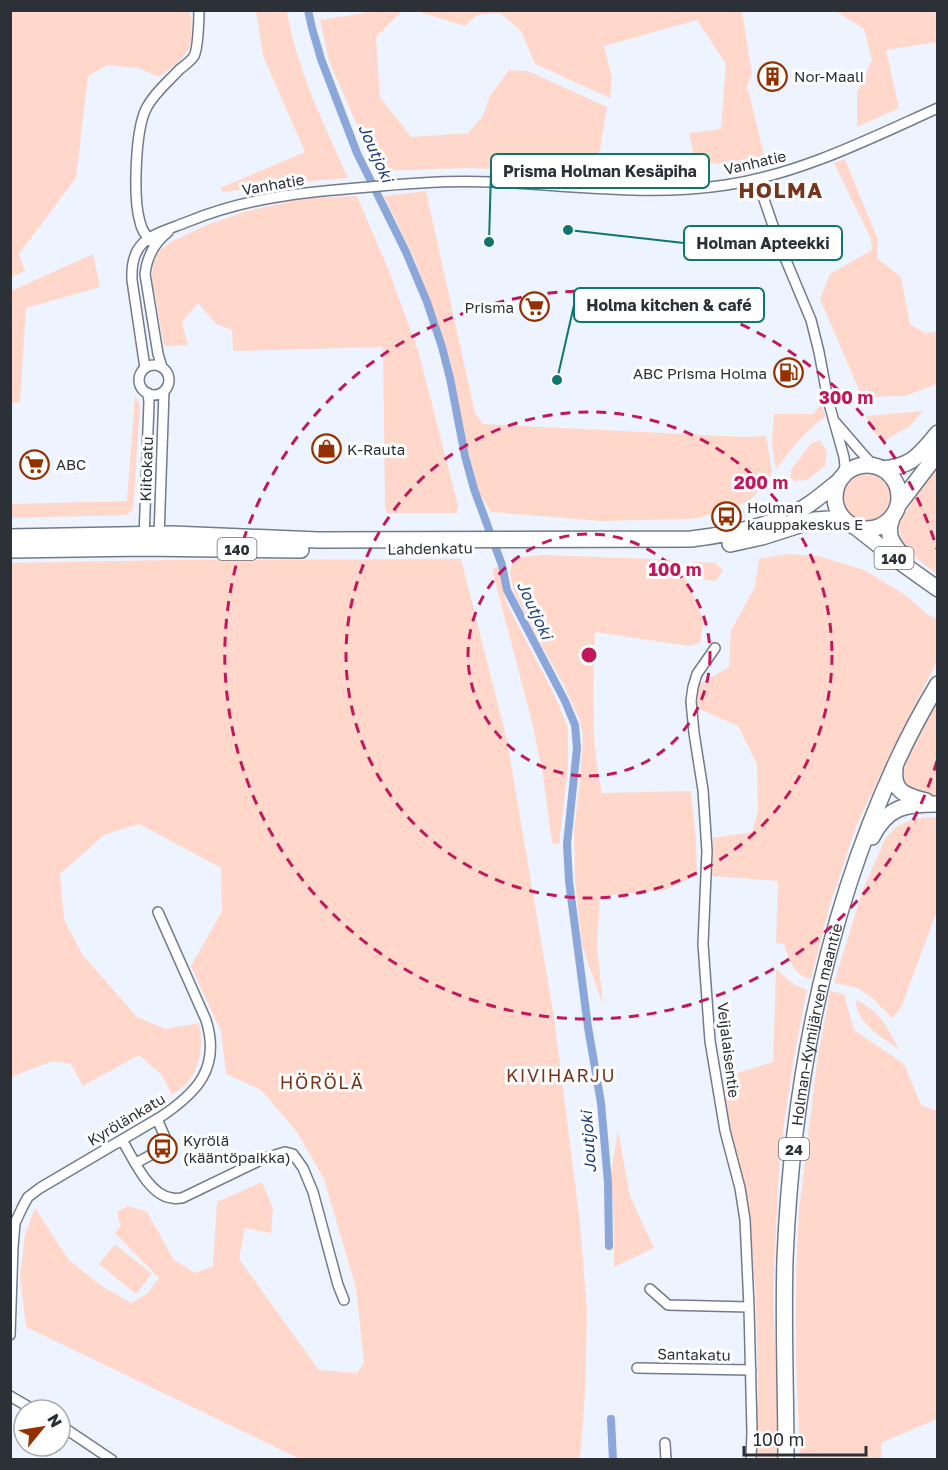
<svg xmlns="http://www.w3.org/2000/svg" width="948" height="1470" viewBox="0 0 948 1470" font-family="'Golos Text',sans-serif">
  <rect width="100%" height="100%" fill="#edf4ff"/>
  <path fill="#ffd8cb" d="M10,11H190C191,23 194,39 188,50C182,61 168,71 158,77L139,68L107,65L88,76L76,178L19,254L25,271L11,277Z
    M256,11H287C297,70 324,124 348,178L288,183L223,192L220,188L305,152L263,56Z
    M366,11H402L376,37L380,97L411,137L468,133L482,117L490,96L509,70L528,71L607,107L600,150L584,173L469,168L377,171L329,61L320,20L364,13Z
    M416,11H742L752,74L747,85L766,163L729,171L723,164L695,161L689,133L721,129L726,64L697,20L604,46L612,78L610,98L535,64L521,31L500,13L477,15L465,26Z
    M835,11H937V42L886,50L899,108L857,127V92L872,60L864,29Z
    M845,159L878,240L877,258L901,277L910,324L925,333L937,332V384L905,396L862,397L820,299L830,274L872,250L871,239L834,163Z
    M426,191L475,413L483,424L744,437L766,436L772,471L768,482L750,500L722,512L692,519L601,521L491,512L477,489L462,423L452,367L438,323L414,258L384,196Z
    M357,196L389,271L418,350L458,505L457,513H387L385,508L383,347L233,351L232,330L216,324L198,303L182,322L188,345L164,346L152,279L153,264L159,251L172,241L207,225L247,211L307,198Z
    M93,254L100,287L26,308L20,402L11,403V291Z
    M135,395L140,405L133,510L127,515L11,518V504L127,501Z
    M822,403L825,417C805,430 791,450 776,469L772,444L774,414H813Z
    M923,411L910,426L883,441L871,429L866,416Z
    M820,440L827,452L825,466L807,480L794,481L790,477L791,470L811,443Z
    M937,466V574L917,559L901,540L899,523L928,477Z
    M842 499a26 26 0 1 1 52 0a26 26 0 1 1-52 0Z
    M786,554L818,556L864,570L904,594L928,615L937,619V661L894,747L857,824L829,908L811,979C794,976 789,960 784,944L776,943L778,881L712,876L713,838L752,832L758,811L757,764L738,726L697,708L698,685L729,667L731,630L755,587L759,559Z
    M544,555L678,560L704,621L700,643L689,646L595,632C593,686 590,740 602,793L691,791L696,841L697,875L665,890L600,896L597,945L603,1005L582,946L575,881L574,830L580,781L583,736L579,718L562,682L527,620L514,592L510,574L513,558Z
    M461,559L507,740L554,1017L580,1223L587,1311L585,1394L580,1459H300L26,1327L20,1276L25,1235L35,1208L69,1260L100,1285L131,1303L147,1294L159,1278L115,1233L120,1226L117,1212L128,1206L147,1212L174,1260L195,1273L213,1266L217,1202L262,1182L273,1209L271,1233L245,1228L239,1259L319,1370L357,1373L364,1363L356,1288L324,1179L297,1132L261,1090L226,1074L221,1032L191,966L222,911L221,868L139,824L104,835L60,874L64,919L82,954L137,1017L166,1029L199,1023C203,1044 202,1065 187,1083C183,1087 177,1091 172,1095L162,1075L139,1055L83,1086L71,1064L53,1061L13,1076L11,1080V563L167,560Z
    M693,562L715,563L723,570L716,581C702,580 698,579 689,568Z
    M498,566L506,602L554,694L568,727V768L559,844L552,843L543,776L532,722L492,570Z
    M937,701V797L913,792L902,786V769Z
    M930,817L937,818V911L901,1008L892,1018L871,997L858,988L834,983L862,892L885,839L896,827L913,819Z
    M776,969L795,985L807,990L794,1057L780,1151L773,1290L779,1459H756L758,1393L756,1300L749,1205L729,1129L721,1078L773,1062Z
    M830,991L844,994L854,1030L904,1064L921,1105L937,1111V1417L935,1420L881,1443L882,1459H800L796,1360V1275L799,1210L817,1062Z
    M856,1000C881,1012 887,1026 899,1050C882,1037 856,1024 856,1000Z
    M618,1130L630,1196L654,1248L614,1267V1225L611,1174Z
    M115,1244L152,1274L136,1294L99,1264Z"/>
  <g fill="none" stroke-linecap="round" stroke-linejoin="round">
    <path stroke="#8ba7d9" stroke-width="8" d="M308,10L312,28L321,59L357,153L406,252L427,302L442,347L450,378L465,456L474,489L502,565L507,590L565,701L575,725L577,748L567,844L569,881L588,1027L601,1103L608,1183L609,1246
      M611,1419L613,1460"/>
    <defs>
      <path id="minor" d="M757,179L780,246L811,320L819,352L828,400L844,457L845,466L842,476
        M155,245C148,238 142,232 140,222C133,199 135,128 147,107C155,92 168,82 180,69C184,66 191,61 194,56C198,49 199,20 199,10
        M139 380a15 15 0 1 1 30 0a15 15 0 1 1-30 0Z
        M162,367L158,354L145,274C147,256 154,243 168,232
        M145,368L132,280C130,238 154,235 187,222C248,197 305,192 369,187C409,183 450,180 491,182C569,185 648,197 726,185C800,174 869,139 938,108
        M836,423L861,452L874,466
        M159,537L164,391
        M144,538L149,402L148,393
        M715,648L697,674L693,687L691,701L694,733L703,790L707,851L703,944L710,1041L725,1131L740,1188L745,1220L749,1307L752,1432L751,1460
        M122,1140C133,1158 149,1196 172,1198C175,1199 178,1198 182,1198L265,1158L285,1152L293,1154L303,1168L313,1192L338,1285L344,1300
        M136,1163L162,1149L165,1137L157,1119
        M650,1289L668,1305L749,1307
        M10,1335L13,1247L15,1223L23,1206L28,1197L40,1188L159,1118C197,1093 221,1068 206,1020L158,912
        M637,1368L751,1370
        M10,1396L34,1410
        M60,1425L112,1460
        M665,1443L666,1460"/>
      <path id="primary" d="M835 497a32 32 0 1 1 64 0a32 32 0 1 1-64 0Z
        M882,469C913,466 919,455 938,433
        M899,504L938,453
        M892,518C885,536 893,545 905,558
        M857,528L900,562L938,589
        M10,537L172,534L318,540L691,539C724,535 757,529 788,516C807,508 823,494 839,481
        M730,544L762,537L815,520L829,519L847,522
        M10,550L143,548L301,550"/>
      <g id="trunk">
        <path d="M895,769C892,793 908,796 926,801"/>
        <path d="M872,837C887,807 905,804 936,804"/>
        <path id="s1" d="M786,1460C786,1393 783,1326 785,1259C792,1089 825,916 897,761C909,735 923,709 938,684"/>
      </g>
    </defs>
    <use href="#minor" stroke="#727b8b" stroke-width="12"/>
    <use href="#primary" stroke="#727b8b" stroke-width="18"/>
    <use href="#trunk" stroke="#727b8b" stroke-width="18"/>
    <use href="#minor" stroke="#fff" stroke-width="9"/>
    <use href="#primary" stroke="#fff" stroke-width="15"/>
    <use href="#trunk" stroke="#fff" stroke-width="15"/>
  </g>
  <g fill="none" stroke="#c2185b" stroke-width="3" stroke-dasharray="10 8">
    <circle cx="589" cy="655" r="121"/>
    <circle cx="589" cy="655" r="243"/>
    <path d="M937 761A364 364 0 1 1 937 549"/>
  </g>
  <defs>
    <symbol id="building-ring" viewBox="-11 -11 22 22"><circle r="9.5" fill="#fff" stroke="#953001" stroke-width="1.5"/><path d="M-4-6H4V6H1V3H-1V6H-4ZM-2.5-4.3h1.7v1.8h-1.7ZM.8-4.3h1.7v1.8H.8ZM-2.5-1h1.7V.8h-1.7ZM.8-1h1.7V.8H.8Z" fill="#953001"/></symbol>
    <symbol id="supermarket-ring" viewBox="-11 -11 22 22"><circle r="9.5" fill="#fff" stroke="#953001" stroke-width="1.5"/><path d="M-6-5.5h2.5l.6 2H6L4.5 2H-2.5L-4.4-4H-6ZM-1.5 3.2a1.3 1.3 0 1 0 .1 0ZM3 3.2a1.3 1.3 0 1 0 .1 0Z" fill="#953001"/></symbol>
    <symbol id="fuel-ring" viewBox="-11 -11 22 22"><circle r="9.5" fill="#fff" stroke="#953001" stroke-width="1.5"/><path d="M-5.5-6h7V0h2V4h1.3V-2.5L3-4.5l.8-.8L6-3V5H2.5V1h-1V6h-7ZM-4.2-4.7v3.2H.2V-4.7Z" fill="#953001"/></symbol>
    <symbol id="shop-ring" viewBox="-11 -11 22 22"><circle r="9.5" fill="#fff" stroke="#953001" stroke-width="1.5"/><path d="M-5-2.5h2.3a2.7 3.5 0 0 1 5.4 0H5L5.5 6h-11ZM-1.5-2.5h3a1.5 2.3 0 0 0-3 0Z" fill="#953001"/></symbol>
    <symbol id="bus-ring" viewBox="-11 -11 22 22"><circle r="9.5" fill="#fff" stroke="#953001" stroke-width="1.5"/><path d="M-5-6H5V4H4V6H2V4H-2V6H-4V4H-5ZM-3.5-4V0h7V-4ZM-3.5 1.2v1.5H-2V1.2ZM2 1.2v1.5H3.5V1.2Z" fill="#953001"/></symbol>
  </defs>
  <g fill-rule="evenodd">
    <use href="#building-ring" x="756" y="60" width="33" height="33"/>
    <use href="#supermarket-ring" x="518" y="290" width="33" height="33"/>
    <use href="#fuel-ring" x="772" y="356" width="33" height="33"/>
    <use href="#shop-ring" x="310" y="432" width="33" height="33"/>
    <use href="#supermarket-ring" x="18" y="448" width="33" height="33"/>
    <use href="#bus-ring" x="710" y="500" width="33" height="33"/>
    <use href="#bus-ring" x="146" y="1132" width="33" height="33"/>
  </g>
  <g text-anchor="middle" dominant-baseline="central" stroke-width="6" stroke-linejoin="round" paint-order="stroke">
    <g fill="#fff" stroke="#6b6e73" stroke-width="1.5">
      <rect x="217.5" y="538" width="39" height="22" rx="4.5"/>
      <rect x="874.5" y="547" width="39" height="22" rx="4.5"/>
      <rect x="779" y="1138" width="30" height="22" rx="4.5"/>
    </g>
    <g font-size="14" font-weight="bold" fill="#2c3037">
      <text x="237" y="549">140</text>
      <text x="894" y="558">140</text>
      <text x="794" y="1149">24</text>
    </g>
    <g font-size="15" fill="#2c3037" stroke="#fff" text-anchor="start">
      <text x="794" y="76">Nor-Maali</text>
      <text x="514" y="307" text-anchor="end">Prisma</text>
      <text x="767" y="373" text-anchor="end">ABC Prisma Holma</text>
      <text x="347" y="449">K-Rauta</text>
      <text x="56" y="464">ABC</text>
      <text x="747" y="507">Holman<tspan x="747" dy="17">kauppakeskus E</tspan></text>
      <text x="183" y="1140">Kyrölä<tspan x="183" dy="17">(kääntöpaikka)</tspan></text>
    </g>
    <g font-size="15" fill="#2c3037" stroke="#fff">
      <text transform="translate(755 162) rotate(-13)">Vanhatie</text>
      <text transform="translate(273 184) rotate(-10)">Vanhatie</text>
      <text transform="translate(146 469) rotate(-88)">Kiitokatu</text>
      <text transform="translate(430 548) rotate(-1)">Lahdenkatu</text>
      <text stroke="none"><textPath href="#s1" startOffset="438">Holman–Kymijärven maantie</textPath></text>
      <text transform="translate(729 1050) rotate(83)">Veijalaisentie</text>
      <text transform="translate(126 1119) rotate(-31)">Kyrölänkatu</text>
      <text transform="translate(694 1354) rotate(1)">Santakatu</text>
    </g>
    <g font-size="16" font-style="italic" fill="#1d3d79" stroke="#fff">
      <text transform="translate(376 153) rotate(66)">Joutjoki</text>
      <text transform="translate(535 610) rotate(65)">Joutjoki</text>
      <text transform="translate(588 1142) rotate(-94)">Joutjoki</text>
    </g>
    <g font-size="18" letter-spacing="1.5" fill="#78351e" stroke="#fff">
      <text x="561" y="1075">KIVIHARJU</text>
      <text x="322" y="1082">HÖRÖLÄ</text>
    </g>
    <g font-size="21" font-weight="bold" letter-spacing="1.5" fill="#78351e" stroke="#fff">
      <text x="781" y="190">HOLMA</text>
    </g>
  </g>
  <circle cx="589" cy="655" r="9" fill="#c2185b" stroke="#fff" stroke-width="3"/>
  <g font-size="18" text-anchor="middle" font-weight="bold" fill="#c2185b" stroke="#fff" stroke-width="6" stroke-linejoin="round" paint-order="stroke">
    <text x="846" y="404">300 m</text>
    <text x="761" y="489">200 m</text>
    <text x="675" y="576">100 m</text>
  </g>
  <path fill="none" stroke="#0f766e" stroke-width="2" d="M489 242L491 171M568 230L684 243M557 380L574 305"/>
  <g fill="#0f766e" stroke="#fff" stroke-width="2">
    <circle cx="489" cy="242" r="6"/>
    <circle cx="568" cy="230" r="6"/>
    <circle cx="557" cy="380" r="6"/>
  </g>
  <g fill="#fff" stroke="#0f766e" stroke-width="2">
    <rect x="491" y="154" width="218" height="34" rx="6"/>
    <rect x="684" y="226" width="158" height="34" rx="6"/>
    <rect x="574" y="288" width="190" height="34" rx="6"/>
  </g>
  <g font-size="16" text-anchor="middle" font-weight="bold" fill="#2c3037">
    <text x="600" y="177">Prisma Holman Kesäpiha</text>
    <text x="763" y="249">Holman Apteekki</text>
    <text x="669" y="311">Holma kitchen &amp; café</text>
  </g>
  <rect width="948" height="1470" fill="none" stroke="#2c3037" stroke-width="24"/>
  <g transform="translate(42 1428) rotate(60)"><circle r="28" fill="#ffffff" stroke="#abacaf" stroke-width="1.5"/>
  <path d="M0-4.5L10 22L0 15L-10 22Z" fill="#953001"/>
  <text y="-9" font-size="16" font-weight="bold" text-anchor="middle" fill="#2c3037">N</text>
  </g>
  <path d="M744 1446v9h122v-9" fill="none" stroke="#2c3037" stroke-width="3"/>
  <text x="753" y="1446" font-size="18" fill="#2c3037" stroke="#ffffff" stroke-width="4.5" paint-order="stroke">100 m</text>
</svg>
